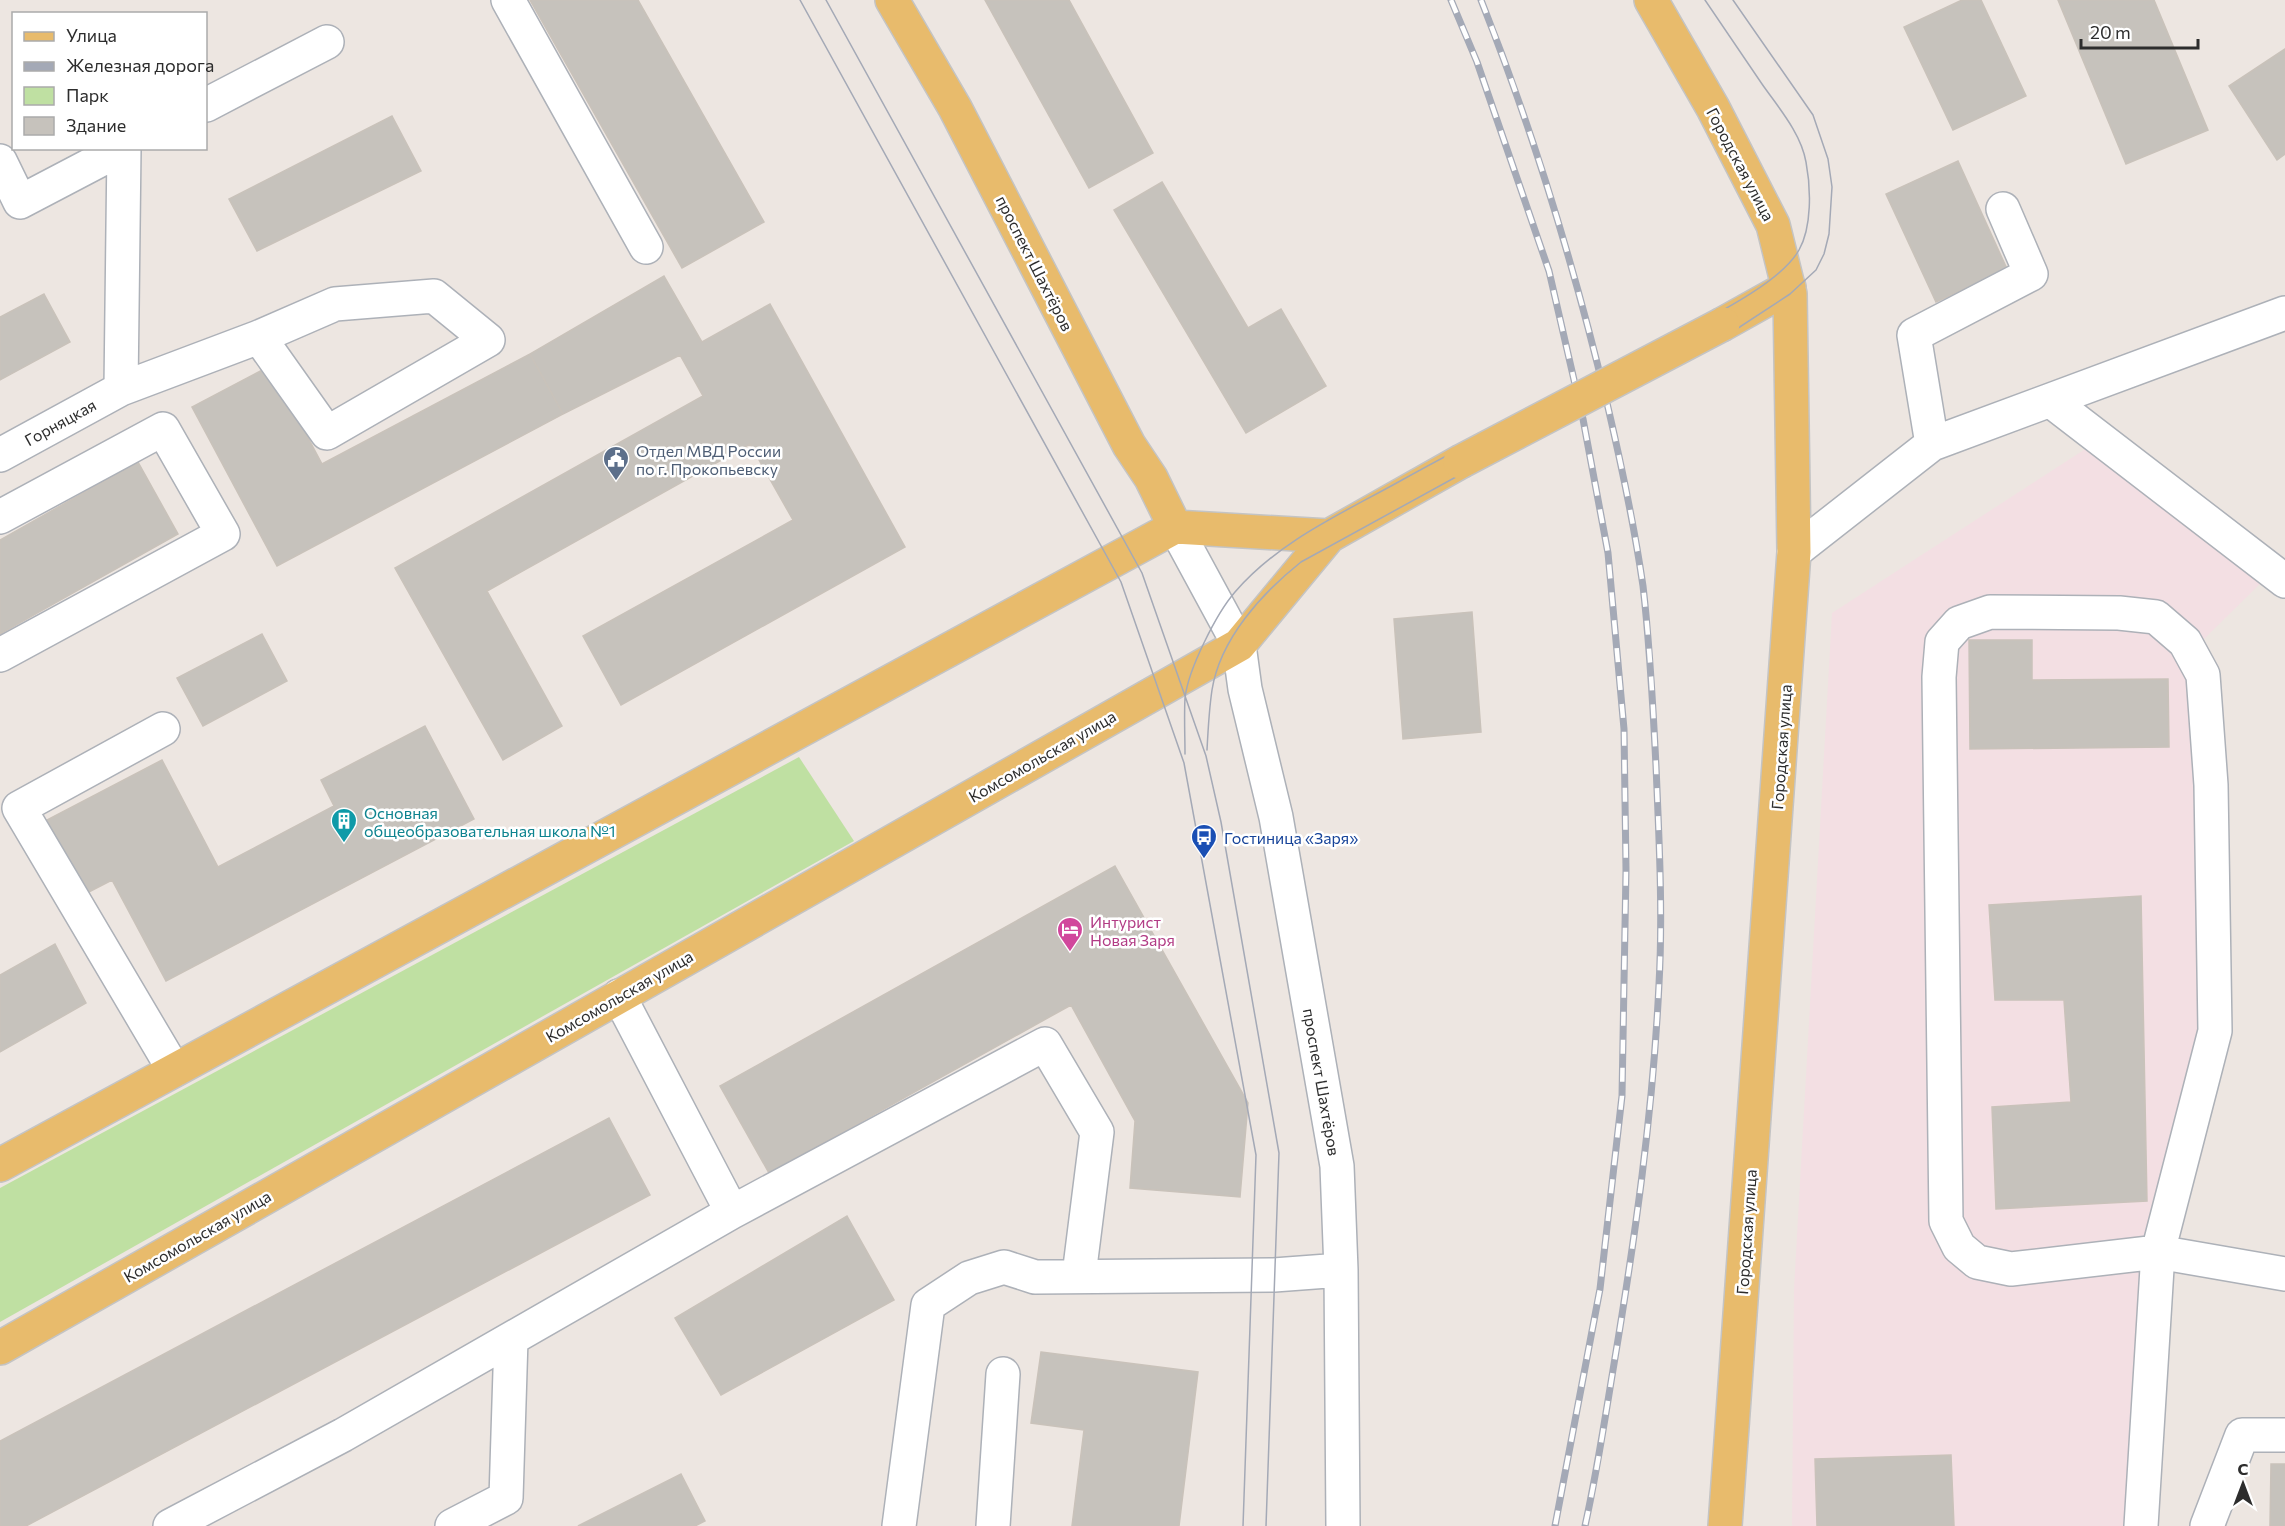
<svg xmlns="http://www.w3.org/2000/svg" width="2285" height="1526" viewBox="0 0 2285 1526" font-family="Commissioner,sans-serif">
  <rect width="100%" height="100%" fill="#ede6e1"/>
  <path fill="#f3dfe3" d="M2090,446L2263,581L2204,639L2192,682L2202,1038L2129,1526H1792L1794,1289L1832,613Z"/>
  <path fill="#bfe0a2" d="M799,757L854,841L0,1322V1188Z"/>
  <path fill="#c6c2bc" stroke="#c9c2ba" stroke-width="1.5" d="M530,0H638L764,222L682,268Z
    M985,0H1069L1153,153L1089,188Z
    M1962,0H1981L2026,96L1953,130L1904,27Z
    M2058,0H2154L2208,130L2126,164Z
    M2285,49V154L2277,160L2229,86Z
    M392,116L421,171L257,251L229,199Z
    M1958,161L2007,269L1936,302L1886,194Z
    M1162,182L1248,328L1281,309L1326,386L1246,433L1114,210Z
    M664,276L702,342L770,304L905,547L621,705L583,636L793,520L750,444L487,591L562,726L503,760L395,568L703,396L680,355L563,414L530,354Z
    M44,294L70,342L0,380V317Z
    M530,354L563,414L277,566L192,407L270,366L322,464Z
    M138,462L178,534L0,634V540Z
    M1472,612L1481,732L1403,739L1394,619Z
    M262,634L287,681L203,726L177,678Z
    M1969,640H2032V680L2168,679L2169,747L1970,749Z
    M425,726L474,819L166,981L112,880L85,894L45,821L162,760L218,867L334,806L321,780Z
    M1115,866L1248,1103L1240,1197L1130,1188L1135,1121L1071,1005L769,1173L720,1086Z
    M2141,896L2147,1201L1996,1209L1992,1107L2071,1102L2064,1000H1995L1989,905Z
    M55,944L86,1003L0,1052V975Z
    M609,1118L650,1195L26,1526H0V1441Z
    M847,1216L894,1300L721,1395L675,1318Z
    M1041,1352L1198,1372L1179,1526H1072L1084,1430L1031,1423Z
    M1951,1455L1954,1526H1817L1815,1459Z
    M2271,1464H2285V1526H2270Z
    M681,1474L705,1521L695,1526H578Z"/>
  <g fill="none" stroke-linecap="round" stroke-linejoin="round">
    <defs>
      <path id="minor" d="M508,0L646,247
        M206,105L327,42
        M0,161L20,202L123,148
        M121,389L124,148
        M2051,401L2285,581
        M1932,444L1914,335L2031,274L2003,209
        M0,455L121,389L259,337L327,433L488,340L434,296L335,304L259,337
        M0,517L163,429L223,534L0,655
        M1175,527L1239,645L1245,689L1276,817L1337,1166L1341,1270L1343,1526
        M1794,552L1932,444L2285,313
        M163,729L19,808L174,1070
        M732,1212L1045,1044L1097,1132L1079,1275
        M170,1526L343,1435L732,1212L619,996
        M452,1526L506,1498L511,1339
        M899,1526L928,1305L969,1278L1004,1267L1035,1277L1274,1275L1341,1270
        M993,1526L1003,1374
        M2141,1526L2158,1252L2215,1031L2211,785L2203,675L2185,642L2156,617L2119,613L1990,612L1959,623L1942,642L1939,677L1946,1221L1959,1247L1977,1262L2011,1269L2158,1252L2285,1274
        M2207,1526L2242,1435H2285"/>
      <path id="major" d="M892,0L955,108L1129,445L1151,478L1175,527
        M1651,0L1713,108L1773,225L1790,294L1794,552L1725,1526
        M1723,324L1789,287
        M1175,527L1329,536
        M0,1165L1175,527
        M0,1348L1239,645L1329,536L1460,462"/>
    </defs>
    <use href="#minor" stroke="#adb1b8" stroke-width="36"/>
    <use href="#major" stroke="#c4c4c4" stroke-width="36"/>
    <use href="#minor" stroke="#fff" stroke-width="33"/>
    <use href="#major" stroke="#e8bb6c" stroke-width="33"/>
    <path stroke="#a4a9b6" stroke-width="1.5" d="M800,0L1121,582L1184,763L1256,1155L1243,1526
      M826,0L1142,573L1206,756L1221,822L1279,1153L1266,1526
      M1207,750C1208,730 1209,710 1212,690C1220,639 1262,593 1301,562L1465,472L1729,334L1790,294L1816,270L1824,254L1829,234L1832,187L1828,159L1813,115L1733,0
      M1185,754C1185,736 1184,717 1185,698C1188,670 1216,614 1235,592C1280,540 1343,513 1402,480C1491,431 1581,385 1671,338C1706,319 1780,284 1799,250C1812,227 1811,188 1806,162C1801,133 1778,107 1762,84C1743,56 1724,28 1705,0"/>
    <defs>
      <path id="rail" d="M1451,0L1477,62L1549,271L1583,419L1608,553L1624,729L1626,870L1622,1096L1600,1289L1555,1526
        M1481,0C1533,131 1574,265 1607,403C1621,463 1634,524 1643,586C1650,646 1653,706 1656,766C1659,838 1663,912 1659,984C1653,1112 1635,1238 1614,1364C1605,1418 1597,1472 1585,1526"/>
    </defs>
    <use href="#rail" stroke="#a4a9b6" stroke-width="7"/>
    <use href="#rail" stroke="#fff" stroke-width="4.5" stroke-dasharray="14" stroke-linecap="butt"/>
    <defs>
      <path id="major-bridge" d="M1460,462L1723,324"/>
    </defs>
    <use href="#major-bridge" stroke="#c4c4c4" stroke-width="36" stroke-linecap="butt"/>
    <use href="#major-bridge" stroke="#e8bb6c" stroke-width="33"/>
  </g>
  <defs>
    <symbol id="civic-pin" viewBox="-11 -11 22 30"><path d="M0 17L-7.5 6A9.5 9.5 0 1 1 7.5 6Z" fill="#5c6f8a" stroke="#fff"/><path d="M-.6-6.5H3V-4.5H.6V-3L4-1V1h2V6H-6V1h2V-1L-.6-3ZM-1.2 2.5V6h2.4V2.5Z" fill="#fff"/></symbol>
    <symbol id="building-pin" viewBox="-11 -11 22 30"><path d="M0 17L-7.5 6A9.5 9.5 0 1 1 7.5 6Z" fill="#0f9aa8" stroke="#fff"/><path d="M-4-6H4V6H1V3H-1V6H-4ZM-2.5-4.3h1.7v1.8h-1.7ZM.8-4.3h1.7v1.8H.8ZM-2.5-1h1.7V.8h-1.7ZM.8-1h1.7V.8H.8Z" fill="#fff"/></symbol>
    <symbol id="bus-pin" viewBox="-11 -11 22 30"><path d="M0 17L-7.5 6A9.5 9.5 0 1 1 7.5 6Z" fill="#1a4fb4" stroke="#fff"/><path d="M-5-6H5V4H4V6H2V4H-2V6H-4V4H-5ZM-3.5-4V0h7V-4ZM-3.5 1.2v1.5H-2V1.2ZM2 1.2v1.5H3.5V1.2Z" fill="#fff"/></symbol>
    <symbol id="hotel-pin" viewBox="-11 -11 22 30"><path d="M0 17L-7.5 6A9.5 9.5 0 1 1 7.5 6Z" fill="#d1479c" stroke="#fff"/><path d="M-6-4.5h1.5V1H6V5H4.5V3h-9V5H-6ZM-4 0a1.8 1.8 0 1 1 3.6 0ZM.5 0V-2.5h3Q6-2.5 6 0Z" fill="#fff"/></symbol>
  </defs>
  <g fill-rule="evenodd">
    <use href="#civic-pin" x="601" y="444" width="30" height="40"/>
    <use href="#building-pin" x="329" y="806" width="30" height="40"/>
    <use href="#bus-pin" x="1189" y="822" width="30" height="40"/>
    <use href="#hotel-pin" x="1055" y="915" width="30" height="40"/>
  </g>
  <g text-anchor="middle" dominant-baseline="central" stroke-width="5" stroke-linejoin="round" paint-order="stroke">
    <g font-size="16" fill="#2d2d2d" stroke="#fff">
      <text transform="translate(1741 164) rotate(62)">Городская улица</text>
      <text transform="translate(1035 263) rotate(63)">проспект Шахтёров</text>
      <text transform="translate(60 422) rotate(-29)">Горняцкая</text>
      <text transform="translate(1781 747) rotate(-86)">Городская улица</text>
      <text transform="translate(1042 756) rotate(-30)">Комсомольская улица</text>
      <text transform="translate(619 996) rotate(-30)">Комсомольская улица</text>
      <text transform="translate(1322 1082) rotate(80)">проспект Шахтёров</text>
      <text transform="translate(1746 1232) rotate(-86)">Городская улица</text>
      <text transform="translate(197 1236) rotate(-30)">Комсомольская улица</text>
    </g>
    <g font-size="16" fill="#4e5e75" stroke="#fff" text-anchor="start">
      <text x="636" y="450">Отдел МВД России<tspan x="636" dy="18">по г. Прокопьевску</tspan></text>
    </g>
    <g font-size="16" fill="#0d838f" stroke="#fff" text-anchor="start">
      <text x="364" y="812">Основная<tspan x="364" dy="18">общеобразовательная школа №1</tspan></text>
    </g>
    <g font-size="16" fill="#164399" stroke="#fff" text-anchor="start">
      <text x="1224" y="837">Гостиница «Заря»</text>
    </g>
    <g font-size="16" fill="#b23c85" stroke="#fff" text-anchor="start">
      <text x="1090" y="921">Интурист<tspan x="1090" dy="18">Новая Заря</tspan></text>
    </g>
  </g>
  <rect x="12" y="12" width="195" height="138" fill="#ffffff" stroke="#ababab" stroke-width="1.5"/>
  <rect x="24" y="32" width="30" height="9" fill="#e8bb6c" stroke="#ababab" stroke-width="1.5"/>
  <text x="66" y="42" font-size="18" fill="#2d2d2d">Улица</text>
  <rect x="24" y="62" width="30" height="9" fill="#a4a9b6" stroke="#ababab" stroke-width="1.5"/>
  <text x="66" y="72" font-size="18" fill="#2d2d2d">Железная дорога</text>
  <rect x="24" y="87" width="30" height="18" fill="#bfe0a2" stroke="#ababab" stroke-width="1.5"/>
  <text x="66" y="102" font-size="18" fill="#2d2d2d">Парк</text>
  <rect x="24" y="117" width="30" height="18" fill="#c6c2bc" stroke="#ababab" stroke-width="1.5"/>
  <text x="66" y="132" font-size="18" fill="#2d2d2d">Здание</text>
  <g transform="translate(2243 1484)" stroke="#ffffff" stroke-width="4.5" paint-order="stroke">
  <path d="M0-4.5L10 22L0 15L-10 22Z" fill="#2d2d2d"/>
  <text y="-9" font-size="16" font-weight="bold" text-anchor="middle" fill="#2d2d2d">С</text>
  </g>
  <path d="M2081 39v9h117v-9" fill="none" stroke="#2d2d2d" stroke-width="3"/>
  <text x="2090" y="39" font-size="18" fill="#2d2d2d" stroke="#ffffff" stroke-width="4.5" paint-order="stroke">20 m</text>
</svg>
